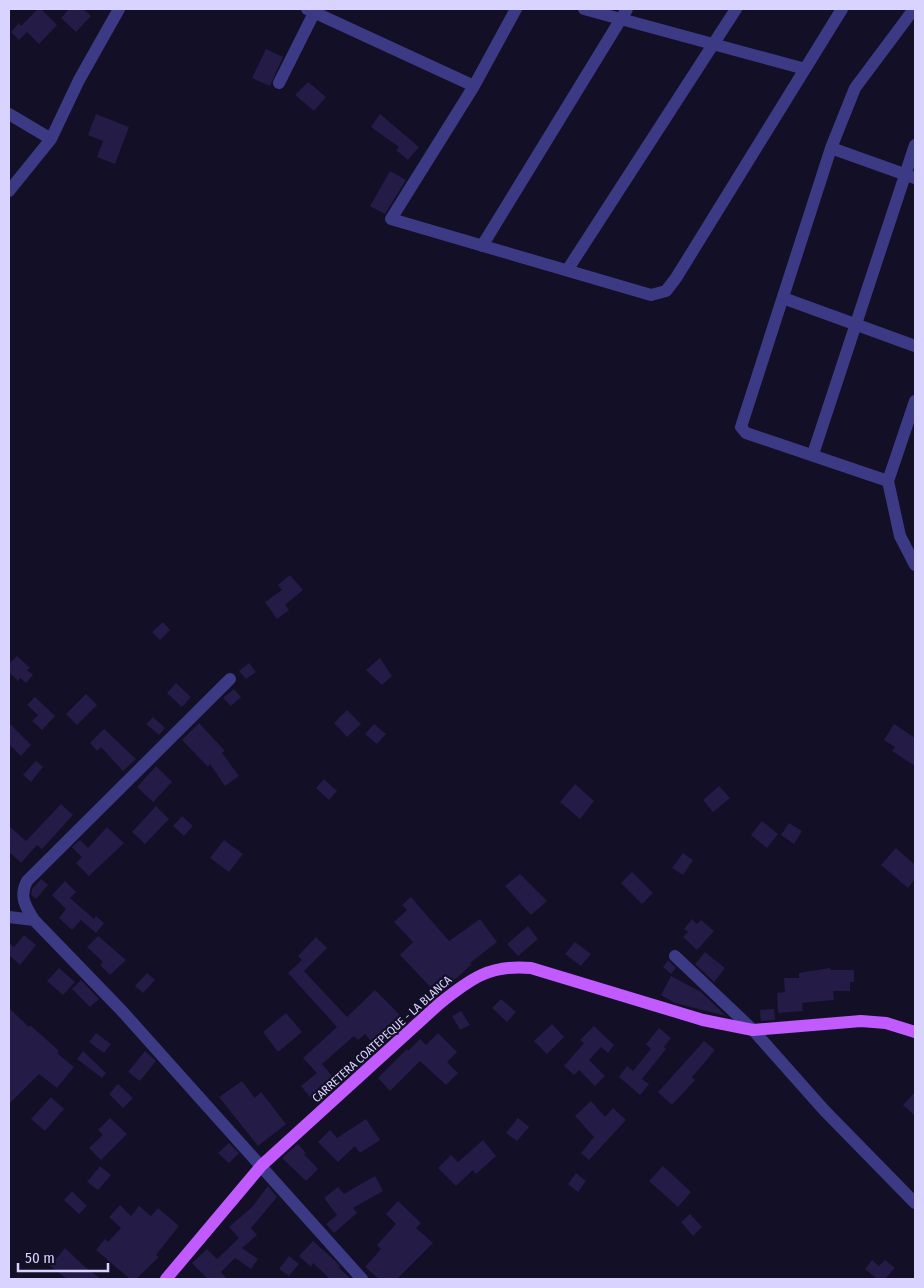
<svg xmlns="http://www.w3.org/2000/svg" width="924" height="1288" viewBox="0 0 924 1288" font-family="'Fira Sans Condensed',sans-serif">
  <rect width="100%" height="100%" fill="#130f26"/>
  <path fill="#241b47" d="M38,9H41L57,25L39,44L27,32L19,40L11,32L19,23L21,26Z
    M69,9H83L91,16L76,32L61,18Z
    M266,49L283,57L270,86L252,78Z
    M308,82L326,97L314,111L295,95Z
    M96,114L129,127L115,164L97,157L103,141L88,135Z
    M380,114L419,147L408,160L396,150L399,147L371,127Z
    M390,171L406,180L385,214L370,206Z
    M290,575L303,590L285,605L289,610L277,619L265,602L282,590L278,585Z
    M163,622L170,630L160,640L152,632Z
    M17,656L30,668L27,670L33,675L26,683L20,678L18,681L9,672V664Z
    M380,658L392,676L382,685L366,670Z
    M249,663L256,672L246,679L239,671Z
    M176,683L191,697L182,707L167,693Z
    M234,689L241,697L231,706L223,698Z
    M86,694L97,705L77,725L66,714Z
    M35,697L55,716L42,730L32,721L38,715L27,705Z
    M347,710L361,724L347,737L334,723Z
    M153,717L165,728L159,735L146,724Z
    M9,723L31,745L21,756L9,744Z
    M199,723L225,751L222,753L239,776L225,786L210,764L208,767L182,740Z
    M374,724L386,734L377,744L365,734Z
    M894,724L915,738V766L892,751L895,747L884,740Z
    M104,729L136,759L123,771L101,747L97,751L90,743Z
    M36,761L43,767L31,782L23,775Z
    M156,766L172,782L153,802L137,787Z
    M324,779L337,791L329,800L316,788Z
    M575,784L594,801L580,819L560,802Z
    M719,786L730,798L713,812L703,800Z
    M61,804L73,815L42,849L37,845L21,863L9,852V826L26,841Z
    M156,806L169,819L145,844L132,832Z
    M182,816L193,826L184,836L173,826Z
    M762,821L778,834L767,848L751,835Z
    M789,823L802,831L794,844L781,835Z
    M107,827L124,843L89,876L76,863L82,857L72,847L80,840L88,848Z
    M224,840L243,854L229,872L210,858Z
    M896,848L915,865V879L908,888L881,865Z
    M683,853L693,860L683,875L672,868Z
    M632,872L653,893L642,904L621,883Z
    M520,874L547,901L531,915L505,886Z
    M41,879L48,885L36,899L31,895L32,889Z
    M65,881L76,892L70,898L94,919L96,916L104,923L96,933L81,920L72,930L59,918L66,909L52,895Z
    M411,897L449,941L480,919L497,942L470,963L472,964L438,995L400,955L413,942L394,922L407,910L402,905Z
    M692,919L697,924L701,920L714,931L697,950L683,937L688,932L684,929Z
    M528,926L538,939L518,956L507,944Z
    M24,935L36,945L20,965L9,955V943L14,947Z
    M98,936L126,960L110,975L100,965L103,962L87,947Z
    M316,937L327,948L304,971L347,1017L375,990L407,1022L378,1049L365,1034L358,1040L354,1036L322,1064L338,1083L314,1102L301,1086L317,1073L303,1058L337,1027L288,973L302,960L298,956Z
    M575,942L591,954L581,966L565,954Z
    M705,952L725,968L714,982L695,964Z
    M668,960L676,968L671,974L663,967Z
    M59,968L75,982L63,995L47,981Z
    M830,968L831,970H854V982H850V991H833L834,1000L802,1003L803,1011L778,1013L777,993L785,992L784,978H799V973Z
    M147,973L155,980L143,993L135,986Z
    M671,976L701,992L726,1016L675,1003L661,995Z
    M81,980L99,999L90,1007L72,989Z
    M501,999L516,1012L507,1022L492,1008Z
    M9,1008L29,1027L30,1025L59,1051L57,1053L74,1067L57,1088L39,1074L9,1104Z
    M774,1009L775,1020L761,1021L760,1010Z
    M461,1011L470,1025L460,1030L452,1016Z
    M286,1013L302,1032L278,1052L263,1032Z
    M552,1024L564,1037L547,1054L534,1041Z
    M594,1026L614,1045L608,1053L601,1047L589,1060L605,1076L595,1086L579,1070L574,1075L564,1066L584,1043L580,1040Z
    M659,1028L671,1038L664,1047L666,1049L642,1079L649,1084L640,1095L619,1077L627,1066L633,1071L651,1049L646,1044Z
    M96,1033L111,1044L104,1053L89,1042Z
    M438,1033L457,1052L447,1062L458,1073L446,1085L420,1061L390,1091L378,1078L407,1049L408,1051L420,1039L426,1045Z
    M704,1041L715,1050L692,1077L695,1080L672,1105L658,1092Z
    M83,1051L106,1073L102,1078L77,1059Z
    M145,1051L156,1061L140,1081L128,1072Z
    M242,1081L255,1098L261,1092L286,1124L258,1146L219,1097Z
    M118,1084L133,1098L123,1108L109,1094Z
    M915,1092V1116L903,1105Z
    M51,1097L64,1109L45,1131L31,1119Z
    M591,1101L605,1117L613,1108L626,1120L589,1160L581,1153L594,1137L575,1116Z
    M110,1118L127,1134L101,1160L89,1148L103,1135L98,1130Z
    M518,1118L529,1127L517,1141L506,1133Z
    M366,1119L380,1140L360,1153L355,1146L338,1162L318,1142L330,1130L337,1138Z
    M483,1140L496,1156L476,1174L473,1170L456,1186L438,1168L451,1155L458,1162Z
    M229,1143L239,1153L229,1163L218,1153Z
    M298,1144L306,1153L304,1154L318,1169L306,1181L282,1158Z
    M100,1166L111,1175L98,1190L87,1182Z
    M663,1166L691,1192L678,1207L649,1181Z
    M576,1173L586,1181L578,1192L568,1184Z
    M375,1176L383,1191L353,1208L357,1213L334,1233L326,1224L337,1215L324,1198L338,1187L344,1194Z
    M268,1186L277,1197L251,1228L257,1235L242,1248L258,1259L251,1269L235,1258L221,1272L227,1279H208L192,1263L207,1249L217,1259L239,1238L229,1227L252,1207Z
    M72,1191L87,1206L79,1214L64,1200Z
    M398,1201L421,1223L416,1228L433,1243L397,1279H379L365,1267L381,1249L377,1245L396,1224L386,1214Z
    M120,1205L131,1216L139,1206L151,1216L158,1208L179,1226L156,1255L159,1257L136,1279H130L96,1250L105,1239L108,1242L121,1228L109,1217Z
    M690,1214L702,1227L693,1236L681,1222Z
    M313,1241L332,1258L340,1266L339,1268L351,1279H330L313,1263L311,1267L299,1256Z
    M65,1248L85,1267L101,1279H67L50,1266Z
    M289,1256L299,1264L289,1276L279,1269Z
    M872,1260L879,1266L885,1260L895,1268L885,1279H877L865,1269Z"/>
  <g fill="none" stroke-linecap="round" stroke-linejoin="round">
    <path stroke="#3d3a85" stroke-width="12" d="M307,9L474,86
      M516,9L474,86L391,219L651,295L666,291L676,278L842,9
      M584,9L805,69
      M279,83L316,9
      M9,114L51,139
      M831,148L915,178
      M9,191L51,139L79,80L119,9
      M482,246L627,9
      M568,269L736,9
      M783,298L915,346
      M915,401L888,481L900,536L915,565
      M813,454L915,145
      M888,481L746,433L741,427L831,148L855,88L914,9
      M9,917L34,920C25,906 19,896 27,881L230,679
      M34,920L122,1011L362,1279
      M675,956L753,1030L824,1110L915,1203"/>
    <path stroke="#c25bff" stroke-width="12" d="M166,1279L262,1165L439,1004C470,979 490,964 531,968L703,1020L753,1030L861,1021L886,1023L915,1032"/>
  </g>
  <g text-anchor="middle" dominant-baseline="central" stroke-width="4.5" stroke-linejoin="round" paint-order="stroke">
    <g font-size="12" fill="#d9d4ff" stroke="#130f26">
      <text transform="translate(382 1039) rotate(-42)">CARRETERA COATEPEQUE - LA BLANCA</text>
    </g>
  </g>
  <rect width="924" height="1288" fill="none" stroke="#d9d4ff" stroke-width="20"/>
  <path d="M18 1263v8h90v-8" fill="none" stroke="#d9d4ff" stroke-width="2.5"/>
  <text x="25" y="1263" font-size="15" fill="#d9d4ff" stroke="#130f26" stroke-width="4" paint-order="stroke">50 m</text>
</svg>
